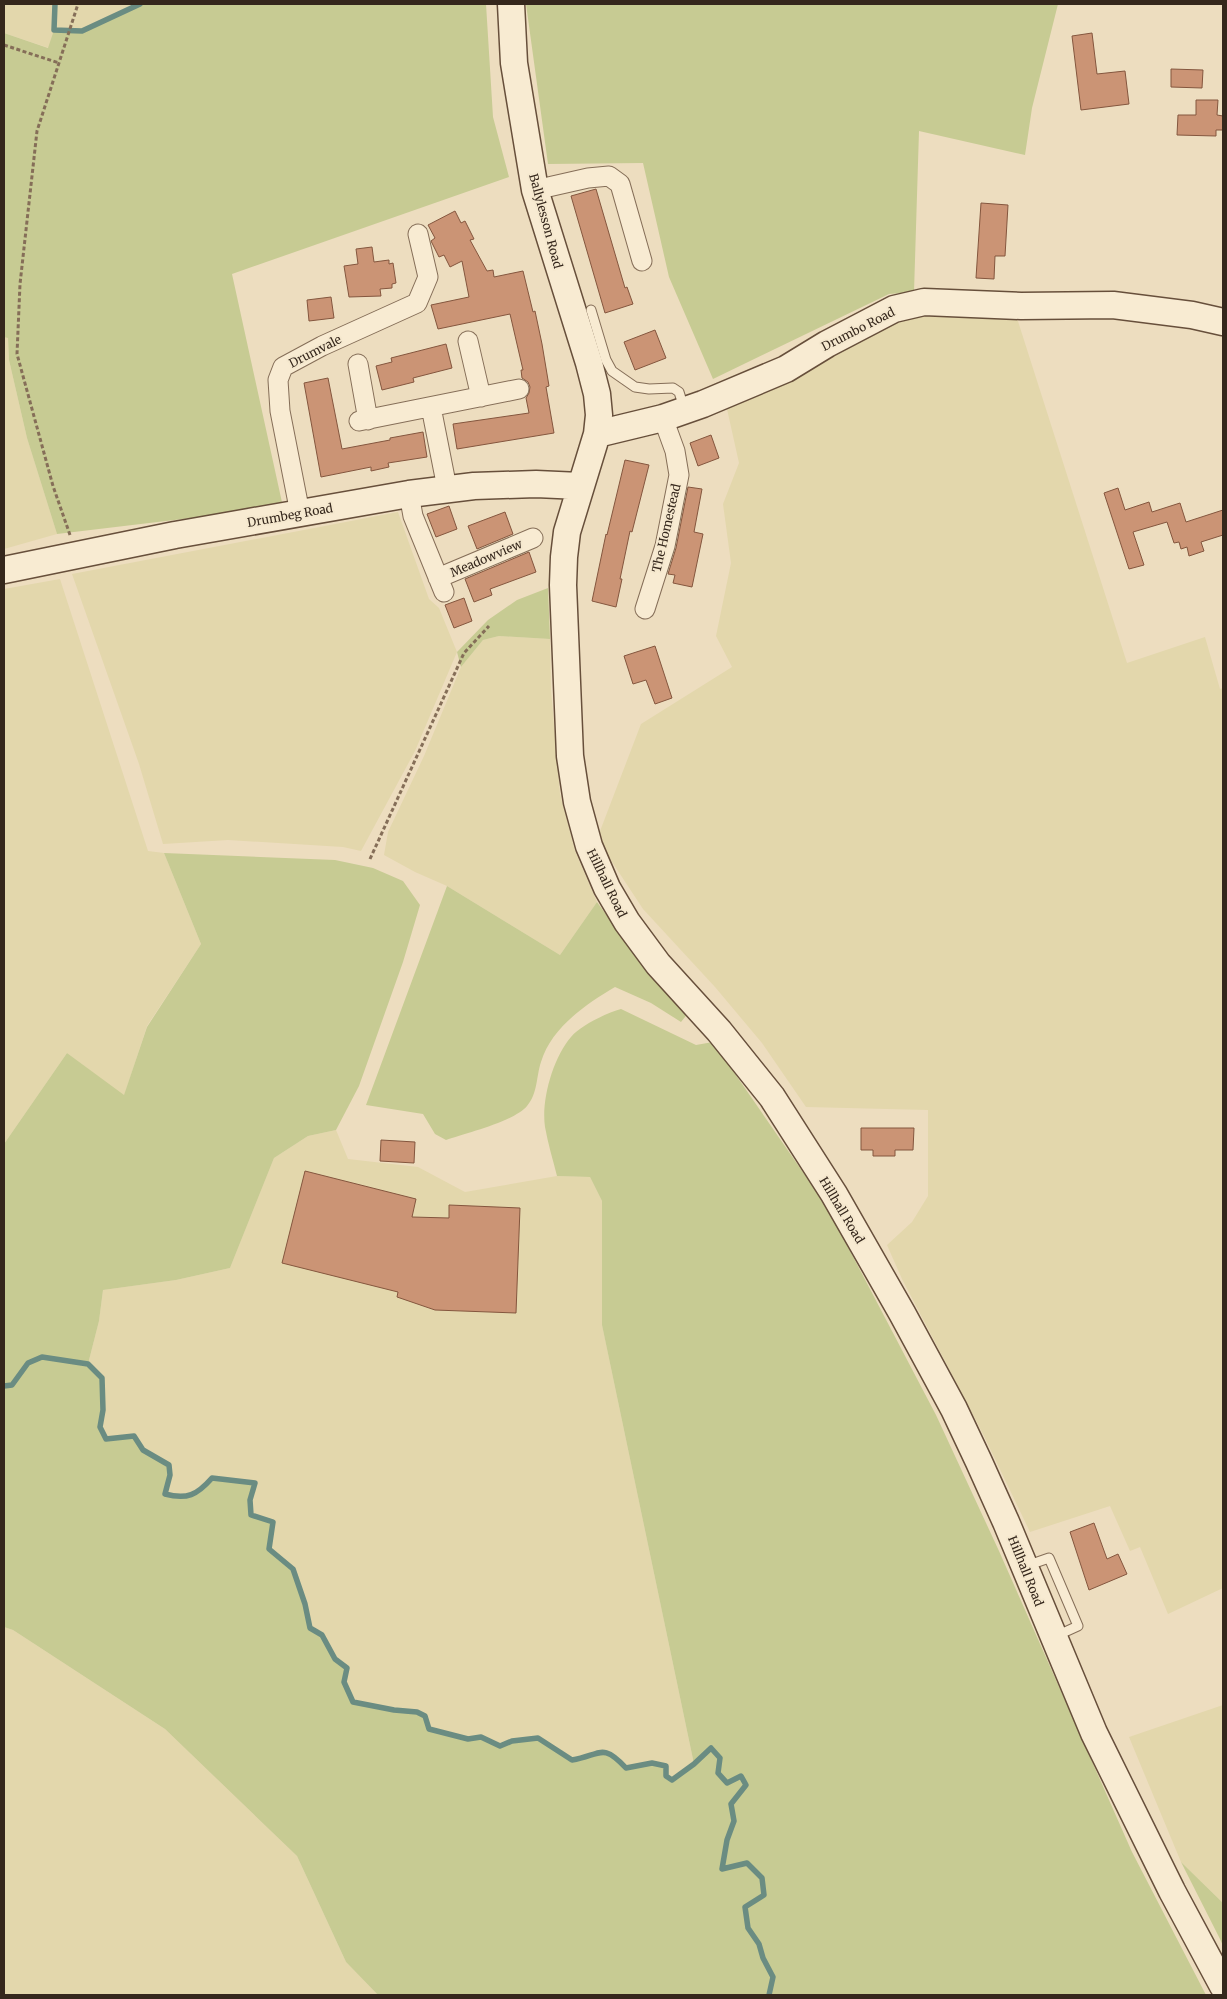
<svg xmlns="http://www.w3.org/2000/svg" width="1227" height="1999" viewBox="0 0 1227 1999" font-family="Merriweather,serif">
  <rect width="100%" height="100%" fill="#edddbf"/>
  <path fill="#e3d7ac" d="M4,4H140L82,31L54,30L49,48L4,33Z
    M909,314L1016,315L1127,663L1205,637L1220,689L1223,688V1588L1168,1614L1140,1547L1130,1551L1110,1506L1030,1532L984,1436L902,1279L887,1245L912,1222L928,1196V1110L806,1107L762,1043L715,987L643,909L597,839L641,724L732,667L716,636L731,563L723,504L739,463L727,409Z
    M4,337H8L9,360L27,438L57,534L4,549Z
    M398,512L429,599L439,608L457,652L415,751L361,851L343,847L228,840L163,844L139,764L72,574Z
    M60,579L148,851L164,853L201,944L147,1026L124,1096L67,1053L4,1144V589Z
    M499,636L550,639L551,690L560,794L575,851L597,902L560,955L447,886L415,872L384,855L388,832L424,756L461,667L483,640Z
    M336,1130L348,1159L418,1167L465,1192L557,1176L590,1177L602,1201V1325L694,1764L672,1780L666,1776V1766L652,1763L626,1768L615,1755L602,1750L572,1760L538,1738L512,1741L500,1746L481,1737L468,1739L429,1729L425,1716L417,1712L394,1710L353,1702L344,1682L347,1668L335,1659L322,1635L310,1628L305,1604L293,1569L269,1549L251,1515L250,1500L255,1483L200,1492L178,1498L165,1494L170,1475L169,1465L143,1450L134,1436L106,1439L100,1427L103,1410L88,1364L99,1321L103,1290L176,1280L230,1268L274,1158L308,1136Z
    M4,1627L13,1630L165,1729L297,1856L346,1962L378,1995H4Z
    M1223,1705V1903L1181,1862L1129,1737Z"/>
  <path fill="#c7cb93" d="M140,4H486L493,117L509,177L232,274L283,507L57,534L27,438L9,360L8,338L4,337V33L48,48L54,30L82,31Z
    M526,4H1058L1032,108L1025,155L919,131L914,292L889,294L713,379L669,277L643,163L548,164Z
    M548,588L550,639L499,636L483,640L461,667L457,652L488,620L517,600Z
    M164,853L335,860L373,868L403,881L420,905L403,962L359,1086L336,1130L308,1136L274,1158L230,1268L176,1280L103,1290L99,1321L88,1364L102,1378L103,1410L100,1427L106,1439L134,1436L144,1450L169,1465L170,1475L165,1494C187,1500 197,1495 212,1478L255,1483L250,1500L251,1515L273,1522L269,1549L293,1569L305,1604L310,1628L322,1635L335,1659L347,1668L344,1682L353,1702L394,1710L417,1712L425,1716L429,1729L468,1739L481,1737L500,1746L512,1741L538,1738L572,1760C601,1755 602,1742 626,1768L652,1763L666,1766V1776L672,1780L694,1764L602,1325V1201L590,1177L557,1176C553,1160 548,1144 545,1127C541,1100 553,1058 571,1037C581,1025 607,1013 621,1009L696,1045L713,1042L827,1207L936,1415L999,1551L1132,1852L1206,1995H378L346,1962L297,1856L165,1729L13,1630L4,1627V1144L67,1053L124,1095L147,1027L201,944Z
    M447,886L560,955L597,902L644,967L689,1012L681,1022L651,1003L615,987C586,1004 551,1028 541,1062C536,1077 538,1093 527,1106C515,1121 466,1133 446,1140L435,1134L423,1114L366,1105Z
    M1181,1862L1223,1903V1946L1220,1939Z"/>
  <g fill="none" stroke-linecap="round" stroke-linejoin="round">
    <path stroke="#6a8c82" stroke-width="5.5" d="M55,4L54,30L82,31L140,4
      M4,1386L12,1385L28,1363L42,1357L88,1364L102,1378L103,1410L100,1427L106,1439L134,1436L143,1450L169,1465L170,1475L165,1494C187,1500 197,1495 212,1478L255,1483L250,1500L251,1515L273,1522L269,1549L293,1569L305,1604L310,1628L322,1635L335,1659L347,1668L344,1682L353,1702L394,1710L417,1712L425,1716L429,1729L468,1739L481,1737L500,1746L512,1741L538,1738L572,1760C601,1755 602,1742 626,1768L652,1763L666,1766V1776L672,1780L694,1764L711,1748L720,1758L718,1773L727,1783L741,1776L746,1785L731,1804L734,1821L727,1840L722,1869L747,1863L762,1878L764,1895L745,1907L748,1928L759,1944L763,1958L773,1977L769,1995"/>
  </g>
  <path fill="#cb9475" stroke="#84563e" d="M1092,33L1097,74L1125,71L1129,104L1081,110L1072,36Z
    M1171,69L1203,70L1202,88L1171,87Z
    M1196,100H1218L1217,115L1223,116V130H1216V136L1177,135L1178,115H1196Z
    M596,189L625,288L627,287L633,304L605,313L571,196Z
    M981,203L1008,205L1005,256H995L994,279L976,278Z
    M455,211L461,223L465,221L474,239L470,240L487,271L493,270L494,277L523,271L533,312L535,311L542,344L549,386L546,387L554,433L457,449L453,424L529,413L526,398L529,393L530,387L528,382L522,378L521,370H523L510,314L438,329L431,305L469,297L462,261L450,267L444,255L439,257L431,241L435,238L428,225Z
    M372,247L374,262L389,260V264L393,263L396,283L392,284V288L380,289L381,296L349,297L344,266L358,264L356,249Z
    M331,297L334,318L309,321L307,300Z
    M655,330L666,358L635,370L624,342Z
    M446,344L452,368L413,378L414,382L382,390L376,366L392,362L391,358Z
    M328,378L342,449L390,440V438L423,432L427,457L388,463L389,467L371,471V467L321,477L304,383Z
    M711,435L719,458L698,466L690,443Z
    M625,460L649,465L632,532L630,531L620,579H622L616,607L592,601L606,534L607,535Z
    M688,487L702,489L694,532L703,534L692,587L673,583L675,575L668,574L676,548Z
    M1118,488L1125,510L1149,502L1152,512L1180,503L1186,522L1223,510V535L1201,542L1204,551L1189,556L1187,547L1181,549L1179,542L1174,543L1167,522L1133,532L1144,565L1129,569L1104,493Z
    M449,506L457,529L436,537L427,514Z
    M505,512L513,534L477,549L468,526Z
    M529,552L536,572L490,589L492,595L474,602L465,579Z
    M464,598L472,621L454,628L445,605Z
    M655,646L672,698L655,704L646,680L633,684L624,656Z
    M861,1128H914L913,1150H895V1156H873V1150H861Z
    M381,1140L415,1142L414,1163L380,1161Z
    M305,1171L416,1199L412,1217L449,1218V1205L520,1208L516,1313L435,1310L397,1297L398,1292L282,1263Z
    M1094,1523L1107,1559L1118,1554L1127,1574L1089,1590L1070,1532Z"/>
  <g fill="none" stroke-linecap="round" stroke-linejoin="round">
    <defs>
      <path id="lane" d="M591,310L606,360L612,371L635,387L649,389L673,388L679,392L684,408
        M1026,1566L1049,1558L1078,1626L1056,1636"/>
      <path id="street" d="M535,190L588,178L609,176L620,184L642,261
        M468,341L481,397
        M358,364L368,420
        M431,407L447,488
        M359,421L519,389
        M409,494L413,516L444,592
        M300,513L280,411L278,380L283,367L322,346L417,303L428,277L418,234
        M438,578L533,538
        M645,609L665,546L679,475L675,451L663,418"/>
      <path id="secondary" d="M511,4L514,63L535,190L589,363L597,394L599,415L597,434L567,532L564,557L563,585L570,756L577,802L589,846L607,888L627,922L658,964L719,1031L772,1097L834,1194L902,1313L954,1409L979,1462L1006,1522L1094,1733L1172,1891L1223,1986
        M597,434L663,418L703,404L786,369L827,344L894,309L924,302L1021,306L1113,305L1192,315L1223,322
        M4,570L175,535L409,494L474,486L536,484L580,486"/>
    </defs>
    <use href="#lane" stroke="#856e58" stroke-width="11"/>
    <use href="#street" stroke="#856e58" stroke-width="21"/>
    <use href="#secondary" stroke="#674f3b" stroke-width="29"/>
    <path stroke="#856e58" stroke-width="3" stroke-dasharray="4 2.5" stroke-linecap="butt" d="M4,45L59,63
      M70,535L53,486L17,354L20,284L37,131L78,4
      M370,859L464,653L489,626"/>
    <use href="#lane" stroke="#f8ebd2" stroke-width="9"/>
    <use href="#street" stroke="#f8ebd2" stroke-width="19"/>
    <use href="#secondary" stroke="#f8ebd2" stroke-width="26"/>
  </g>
  <g text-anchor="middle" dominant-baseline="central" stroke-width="4" stroke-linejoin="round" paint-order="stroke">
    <g font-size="12" fill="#35271c" stroke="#f5e8ce">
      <text transform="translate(546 221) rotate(75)">Ballylesson Road</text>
      <text transform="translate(858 329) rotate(-27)">Drumbo Road</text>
      <text transform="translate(315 351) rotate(-27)">Drumvale</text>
      <text transform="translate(290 515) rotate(-10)">Drumbeg Road</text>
      <text transform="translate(666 528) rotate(-77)">The Homestead</text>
      <text transform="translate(486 558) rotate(-23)">Meadowview</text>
      <text transform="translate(607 883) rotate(64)">Hillhall Road</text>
      <text transform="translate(842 1210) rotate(59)">Hillhall Road</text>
      <text transform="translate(1026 1571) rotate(68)">Hillhall Road</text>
    </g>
  </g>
  <rect width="1227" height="1999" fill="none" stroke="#35271c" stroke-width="10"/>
</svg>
